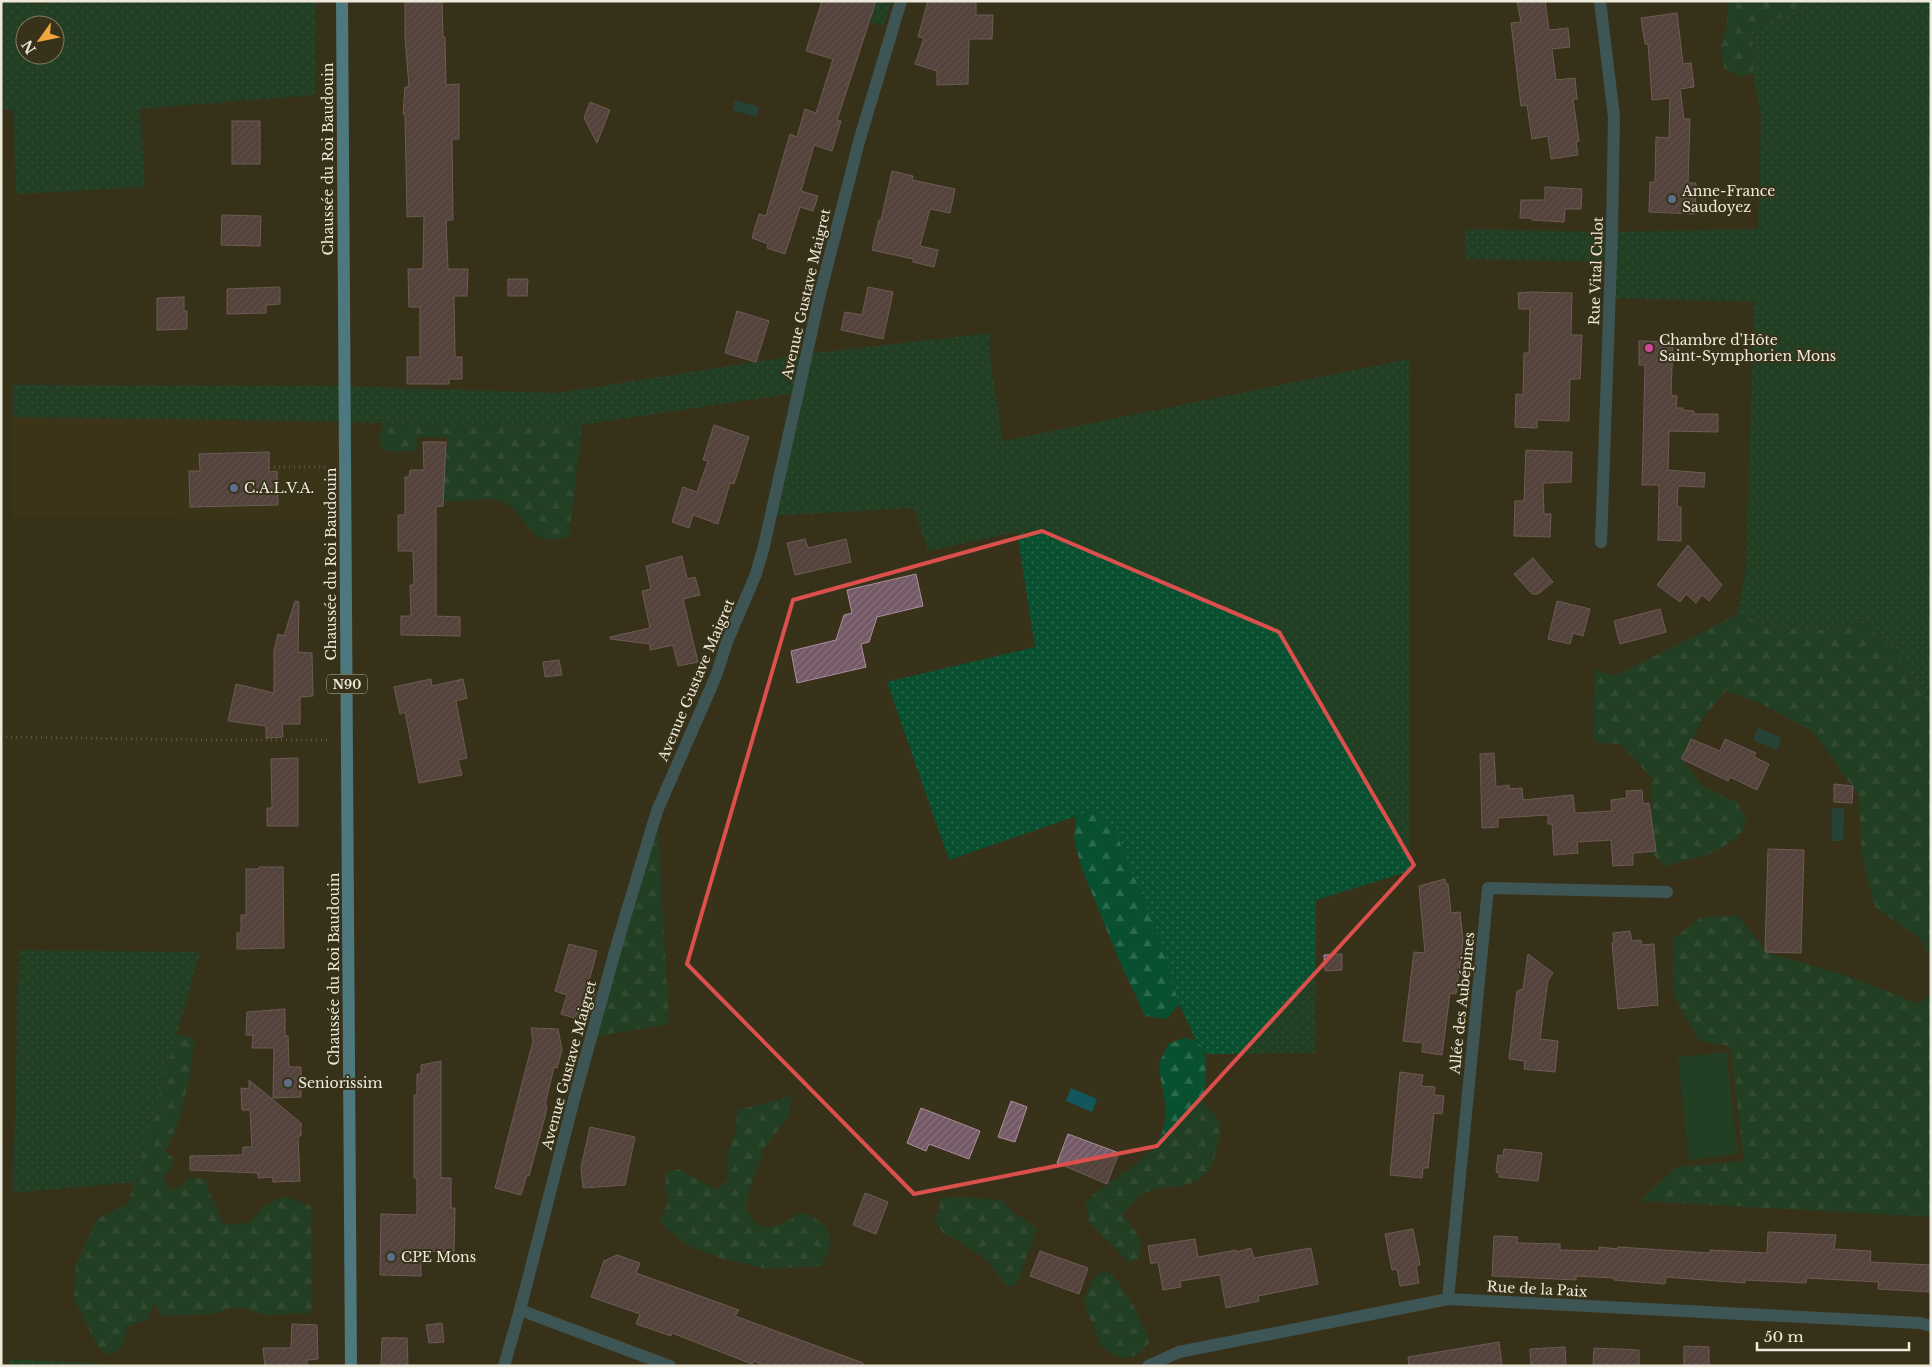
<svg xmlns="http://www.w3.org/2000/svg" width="1932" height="1367" viewBox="0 0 1932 1367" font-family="'Libre Baskerville',serif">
  <defs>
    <pattern id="grass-dots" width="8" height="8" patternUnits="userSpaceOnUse" patternTransform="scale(1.25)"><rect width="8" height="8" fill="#085030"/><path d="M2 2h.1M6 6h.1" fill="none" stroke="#2c694d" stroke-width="1.8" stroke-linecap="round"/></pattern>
    <pattern id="forest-firs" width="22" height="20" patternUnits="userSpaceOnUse" patternTransform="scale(1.25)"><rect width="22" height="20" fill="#085030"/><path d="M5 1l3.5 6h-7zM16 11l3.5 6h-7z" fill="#2c694d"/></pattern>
    <pattern id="building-hatch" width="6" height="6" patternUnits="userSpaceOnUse" patternTransform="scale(1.25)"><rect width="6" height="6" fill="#745966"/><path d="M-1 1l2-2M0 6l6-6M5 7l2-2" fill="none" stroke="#88717b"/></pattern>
  </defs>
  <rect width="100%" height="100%" fill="#39321a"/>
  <path fill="#413818" d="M13,417L344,423L345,520L12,517Z"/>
  <path fill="url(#grass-dots)" fill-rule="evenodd" d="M1,1H23L35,5L59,1H316L315,95L140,109L145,187L15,194L14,110H1ZM25,25H55V55H25Z
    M812,1H891L883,26Z
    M1816,1H1931V714L1905,661L1864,623L1821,630L1782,629L1737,615L1746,569L1754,302L1610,298V262L1465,259V229L1612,232L1758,229L1761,115L1753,74L1752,31Z
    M989,333L990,358L1003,441L1409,359L1410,871L1316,900V1053L1206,1054L1201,1046L1196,1041L1091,811L949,860L887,682L1035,647L1017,532L928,551L913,508L769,516L797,393L560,428L308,421L13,417V385L344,386L557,393L806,354Z
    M19,950L200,952L136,1182L13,1193Z
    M10,1359L105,1364L106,1366H8Z"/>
  <path fill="url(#forest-firs)" d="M1727,1H1816L1752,31L1753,74L1739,77L1723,67L1721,44L1727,25Z
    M384,423L560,428L580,425L582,428L569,536C527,551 531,517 503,502C491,496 460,502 445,503L440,469L446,461L447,437H417V450C394,453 369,456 384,423Z
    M1737,615L1782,629L1821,630L1864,623L1905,661L1931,714V958L1920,939L1875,907L1862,857L1859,796L1813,732L1764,705L1725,691L1703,718L1683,760L1703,787L1737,802L1747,822L1738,838L1710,854L1665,866L1650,852L1652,778L1620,744L1593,742L1595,669L1614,676Z
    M657,811L669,1024L592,1037Z
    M1091,811L1105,819L1117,836L1159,936L1179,1004L1167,1019L1145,1016L1117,955L1081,866L1074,839L1076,816Z
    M1738,916L1768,953L1845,975L1919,1004L1931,992V1217L1640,1201L1676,1167L1744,1161L1730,1046L1699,1041L1673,994V938L1702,917Z
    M177,1034L195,1039C189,1077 185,1118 165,1152L173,1158L172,1169L163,1176L171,1191L181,1186L189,1177L204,1179L223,1224L249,1223L263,1207L284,1196L311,1206L312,1313L264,1315L245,1308H232L212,1314L162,1316L154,1303L148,1319L127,1327L122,1347L108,1355L98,1347L74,1299L76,1265L97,1219L128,1204Z
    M1184,1038C1188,1039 1193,1039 1196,1041C1212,1049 1204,1089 1203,1104L1211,1110L1221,1125C1216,1158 1213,1184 1173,1187C1163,1188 1156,1187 1147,1192C1136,1197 1130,1207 1122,1215C1134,1231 1145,1236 1138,1259L1129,1262L1090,1224L1085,1203C1114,1173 1165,1160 1166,1112C1166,1097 1158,1076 1160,1062C1162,1056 1166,1050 1168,1044Z
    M791,1096L789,1116L764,1149L748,1193L746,1210C749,1213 752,1220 756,1223C770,1233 788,1222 800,1212C816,1217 833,1227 830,1247C828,1253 824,1260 822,1266L767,1269L723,1259L688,1246L660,1223L669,1199L665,1190L666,1172L678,1169L716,1190L727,1181L728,1152L734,1137L738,1110Z
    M958,1197L1003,1200C1012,1217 1025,1216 1037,1229L1016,1285L1009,1287L1002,1281L989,1262L957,1240L943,1233L934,1221L940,1207L939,1199Z
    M1103,1272L1112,1274L1132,1303L1150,1341L1141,1353L1124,1359L1110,1353L1101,1346L1088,1314L1084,1299L1093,1279Z"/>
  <path fill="#085030" d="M1726,1052L1738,1154L1689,1160L1678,1057Z"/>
  <path fill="#12575b" d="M735,100L759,107L756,117L733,110Z
    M1758,728L1781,738L1777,750L1753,740Z
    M1832,808L1844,809L1843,841H1832Z
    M1071,1088L1097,1099L1092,1112L1066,1101Z"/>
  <path fill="url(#building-hatch)" stroke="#ad8f9d" d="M405,1H442L443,37H445L446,85L459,84V139H452L453,220H446L448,269H468L467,296H454L455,357H462V379H449V384H407V357H420V307H409L408,269H423L424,216L407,217L405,114H403L405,87H409L405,37Z
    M822,1H876L837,120L841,121L832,151L814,145L801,191L818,196L813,211L800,207L785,254L767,248L768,244L752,238L759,214L766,216L790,134L797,137L805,109L816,113L833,59L806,51Z
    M928,1H976V15H993L992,39H969L968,84L937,85V71L915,64L924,38L918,37Z
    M1517,1H1545L1549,30L1568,28L1570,47L1552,49L1556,80L1575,78L1577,99H1573L1579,141L1576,142L1578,155L1551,159L1548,136L1532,139L1527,105L1521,106L1511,23L1521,22Z
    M1677,13L1683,64L1691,63L1694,87L1680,89L1684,119H1690L1688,183H1696L1695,214L1649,212L1650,182H1655L1656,137L1669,138L1670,98L1652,100L1648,44H1645L1641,18Z
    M590,102L610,110L597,143L584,118Z
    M232,121H260V164H232Z
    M892,171L913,176L912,180L955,189L950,213L930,209L920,246L938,250L934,267L913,262V259L872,250L879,220H881Z
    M1545,187L1582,189L1581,209H1565L1564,222L1532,220L1531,218H1520L1521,200H1545Z
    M222,215L261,216L260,246L221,245Z
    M508,279H528L527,296H508Z
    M280,287V304L266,305V313L227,314V289Z
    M868,287L893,292L883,339L841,330L845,312L862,315Z
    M1531,292L1572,293L1571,335H1582L1580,379H1570L1569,421L1537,420V428L1515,427L1516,394L1523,395L1524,353H1529L1530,309H1519L1518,293Z
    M184,297V311H187V329L157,330V298Z
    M737,311L769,321L756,362L725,353Z
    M1639,341L1673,342L1671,395L1677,396L1676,408H1683L1682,410L1694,411V414H1718V432L1669,431L1668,470L1705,473L1704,487L1678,486L1677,507H1681V541L1658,540L1659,485H1642L1645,365H1639Z
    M714,425L749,437L734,484L730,483L718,524L693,515L689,528L672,522L683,487L697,492L708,461L703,460Z
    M423,442H446L443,506L436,507V616L460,617V636L401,635V616H411L410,585H414L413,551H398V515H405V477H409L410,470H424Z
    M1526,450L1572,452L1571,482L1543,483L1544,514H1551L1550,537L1514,536L1515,501H1524Z
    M269,452V472L277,471L278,505L190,507L189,471H200L199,454Z
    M805,539L808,548L846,539L851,562L795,575L787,543Z
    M1688,545L1722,585L1709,601L1702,595L1696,603L1686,594L1680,602L1657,585Z
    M682,556L687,579L695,577L700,595L683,599L698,662L678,666L673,645L650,650V644L610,639V637L650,628L642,591L651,589L646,566Z
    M1533,558L1553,582L1538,594H1532L1514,574Z
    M916,574L923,606L877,617L869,642L861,644L866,667L797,683L791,651L836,640L844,615L852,613L847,590Z
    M295,601L299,602L298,652L312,653L313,696L300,697V724H282L283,737L266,738V726L228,721L236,684L274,693V650L278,634L284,636Z
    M1557,601L1590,609L1583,636L1573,633L1570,644L1548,639Z
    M1660,609L1666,632L1620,644L1614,621Z
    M559,660L562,675L545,677L543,662Z
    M431,679L432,686L463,679L467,698L456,701L467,758L458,760L462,775L419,783L405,712L400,714L394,687Z
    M1691,739L1720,751L1725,739L1756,753L1754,757L1769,764L1757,790L1730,777L1728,781L1682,759Z
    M1494,753L1496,787L1509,785V789L1522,788L1523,800L1573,795L1575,813L1612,811L1611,800L1627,798L1626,791L1642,790L1643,804L1649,803L1656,851L1633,853V865L1613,866L1611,840L1577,842L1578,853L1554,855L1552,824H1548V815L1498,818V827L1482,828L1480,754Z
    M298,758V826H267V808H272L271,759Z
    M1834,784L1853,786L1852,803L1834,802Z
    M1768,849L1804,850L1801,953L1765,952Z
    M259,867H283L284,948L237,949V933H241V915H246V869H259Z
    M1445,879L1446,884H1448L1451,913L1460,912L1463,941L1456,994L1450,993L1442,1055L1422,1052L1423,1043L1403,1041L1414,952L1425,953L1419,886Z
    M1630,931L1632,941L1641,940L1642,945L1654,944L1658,1005L1618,1009L1612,943H1614L1613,933Z
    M569,944L597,951L588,985L591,986L589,991L595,993L587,1022L561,1014L567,995L555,991Z
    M1342,954V970L1325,971L1324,955Z
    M1528,954L1553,973L1548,980L1540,1039L1558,1041L1555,1072L1524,1069L1525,1061L1509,1059L1517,991L1523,989Z
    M285,1009V1036H288L289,1067H301V1097L273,1098L274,1048H252L253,1035H246L247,1012Z
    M531,1028L558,1029L562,1050L557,1068L554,1067L545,1105L547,1106L545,1116L529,1176L527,1175L521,1195L495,1188L533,1041Z
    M441,1061V1178H451V1208H455L454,1252L421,1251V1276L380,1275L381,1214L417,1215V1178H414V1095H417V1074H421V1065Z
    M1400,1072L1423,1075L1421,1086L1435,1087L1434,1095L1444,1096L1442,1114L1434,1113L1428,1168H1423L1422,1178L1390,1175Z
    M249,1080L301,1123V1136H298L300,1181L273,1182V1177L258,1178V1173L190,1170V1156L243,1155V1147H252L250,1110H242L241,1088L249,1089Z
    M1011,1101L1027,1107L1015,1142L998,1137Z
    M921,1108L980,1131L969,1159L929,1144L926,1151L907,1143Z
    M590,1127L635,1137L625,1185L583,1188L581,1168Z
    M1068,1134L1119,1153L1107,1184L1057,1163Z
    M1504,1149L1542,1153L1538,1181L1499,1177V1173L1496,1172L1498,1155L1503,1156Z
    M865,1193L888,1202L876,1234L853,1225Z
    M1413,1229L1420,1265L1416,1266L1419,1283L1400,1286L1397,1269L1392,1270L1385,1234Z
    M1768,1232L1836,1235L1834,1249L1871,1251L1870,1262L1931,1265V1292L1878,1289L1879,1282L1807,1278L1806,1283L1745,1280V1283L1666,1277L1665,1284L1614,1280V1278L1576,1276V1280L1492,1276L1494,1236L1518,1237L1517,1243L1560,1244V1250L1599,1251V1247L1618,1249V1247L1710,1253V1250L1767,1253Z
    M1195,1239L1198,1257L1236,1250V1252L1251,1248L1254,1258L1311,1248L1318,1284L1258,1296L1259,1301L1226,1308L1220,1275L1180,1281L1181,1287L1163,1290L1158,1262L1151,1264L1148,1246Z
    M1040,1251L1088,1268L1079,1294L1030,1276Z
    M617,1255L640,1263L636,1273L739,1310L735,1316L863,1363V1366H766L754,1361L752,1364L672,1333L671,1336L636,1324L640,1314L591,1297L604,1261Z
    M442,1323L444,1342L429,1343L426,1325Z
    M292,1324L317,1325L318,1359L307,1360V1366H265L263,1348H291Z
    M382,1338H407L408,1366H381Z
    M1499,1342L1502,1366H1409L1408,1357Z
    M1684,1346L1709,1347V1366H1684Z
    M1565,1347L1566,1366H1531L1530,1349Z
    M1594,1348L1639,1350V1366H1593Z"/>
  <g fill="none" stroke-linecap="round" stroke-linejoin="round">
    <path stroke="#86806c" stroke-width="3" stroke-dasharray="1 4" stroke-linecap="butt" d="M269,467H329
      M1,737L213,740H331"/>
    <path stroke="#44829c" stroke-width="12" d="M1600,1L1614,117L1612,232L1601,542
      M1448,1299L1488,888L1667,892
      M520,1310L670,1366
      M504,1366L520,1310L574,1099L617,944L657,811L716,676L727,642L756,574L764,546L820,294L860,138L901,1
      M1148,1366L1179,1352L1448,1299L1920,1323L1931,1326"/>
    <path stroke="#65cef9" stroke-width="12" d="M342,1L351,1366"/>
  </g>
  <path d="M0 0H1932V1367H0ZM1042,531L1279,632L1414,865L1157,1146L914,1194L687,964L793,600Z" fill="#39321a" fill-opacity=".55" fill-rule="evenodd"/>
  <path fill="none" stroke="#db4f4c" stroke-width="4" stroke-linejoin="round" d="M1042,531L1279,632L1414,865L1157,1146L914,1194L687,964L793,600Z"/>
  <g fill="#5c6f8a" stroke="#39321a" stroke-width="2">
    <circle cx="1672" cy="199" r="5"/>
    <circle cx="234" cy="488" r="5"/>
    <circle cx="288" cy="1083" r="5"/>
    <circle cx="391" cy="1257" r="5"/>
  </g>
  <circle fill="#d1479c" stroke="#39321a" stroke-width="2" cx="1649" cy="348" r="5"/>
  <g text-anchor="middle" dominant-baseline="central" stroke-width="4" stroke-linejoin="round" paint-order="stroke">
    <rect fill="#39321a" stroke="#b8b3a1" stroke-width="1" x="327" y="674.5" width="40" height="19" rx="4"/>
    <g font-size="12" font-weight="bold" fill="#eeeadb">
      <text x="347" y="684">N90</text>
    </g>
    <g font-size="14" fill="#eeeadb" stroke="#39321a">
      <text transform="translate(328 159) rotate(-90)">Chaussée du Roi Baudouin</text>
      <text transform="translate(1596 271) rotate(-88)">Rue Vital Culot</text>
      <text transform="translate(806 294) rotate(-77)">Avenue Gustave Maigret</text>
      <text transform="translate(331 564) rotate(-90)">Chaussée du Roi Baudouin</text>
      <text transform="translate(696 680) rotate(-67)">Avenue Gustave Maigret</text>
      <text transform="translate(334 969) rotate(-90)">Chaussée du Roi Baudouin</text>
      <text transform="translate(1462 1003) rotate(-84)">Allée des Aubépines</text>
      <text transform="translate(569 1065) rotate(-75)">Avenue Gustave Maigret</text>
      <text transform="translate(1537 1289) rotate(3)">Rue de la Paix</text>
    </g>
    <g font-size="14" fill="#eeeadb" stroke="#39321a" text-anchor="start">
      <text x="1682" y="191">Anne-France<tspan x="1682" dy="16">Saudoyez</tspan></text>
      <text x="1659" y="340">Chambre d'Hôte<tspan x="1659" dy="16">Saint-Symphorien Mons</tspan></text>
      <text x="244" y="488">C.A.L.V.A.</text>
      <text x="298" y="1083">Seniorissim</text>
      <text x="401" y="1257">CPE Mons</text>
    </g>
  </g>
  <rect width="1932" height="1367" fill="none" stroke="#eeeadb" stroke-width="5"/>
  <g transform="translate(40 40) rotate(237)"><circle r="24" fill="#39321a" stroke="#817c67"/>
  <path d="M0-4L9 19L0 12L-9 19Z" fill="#f1a540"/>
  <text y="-8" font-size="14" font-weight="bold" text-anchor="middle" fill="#eeeadb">N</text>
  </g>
  <path d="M1757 1342v8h152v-8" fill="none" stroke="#eeeadb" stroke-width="2.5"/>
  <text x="1764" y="1342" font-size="15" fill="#eeeadb" stroke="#39321a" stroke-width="4" paint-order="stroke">50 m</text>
</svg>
